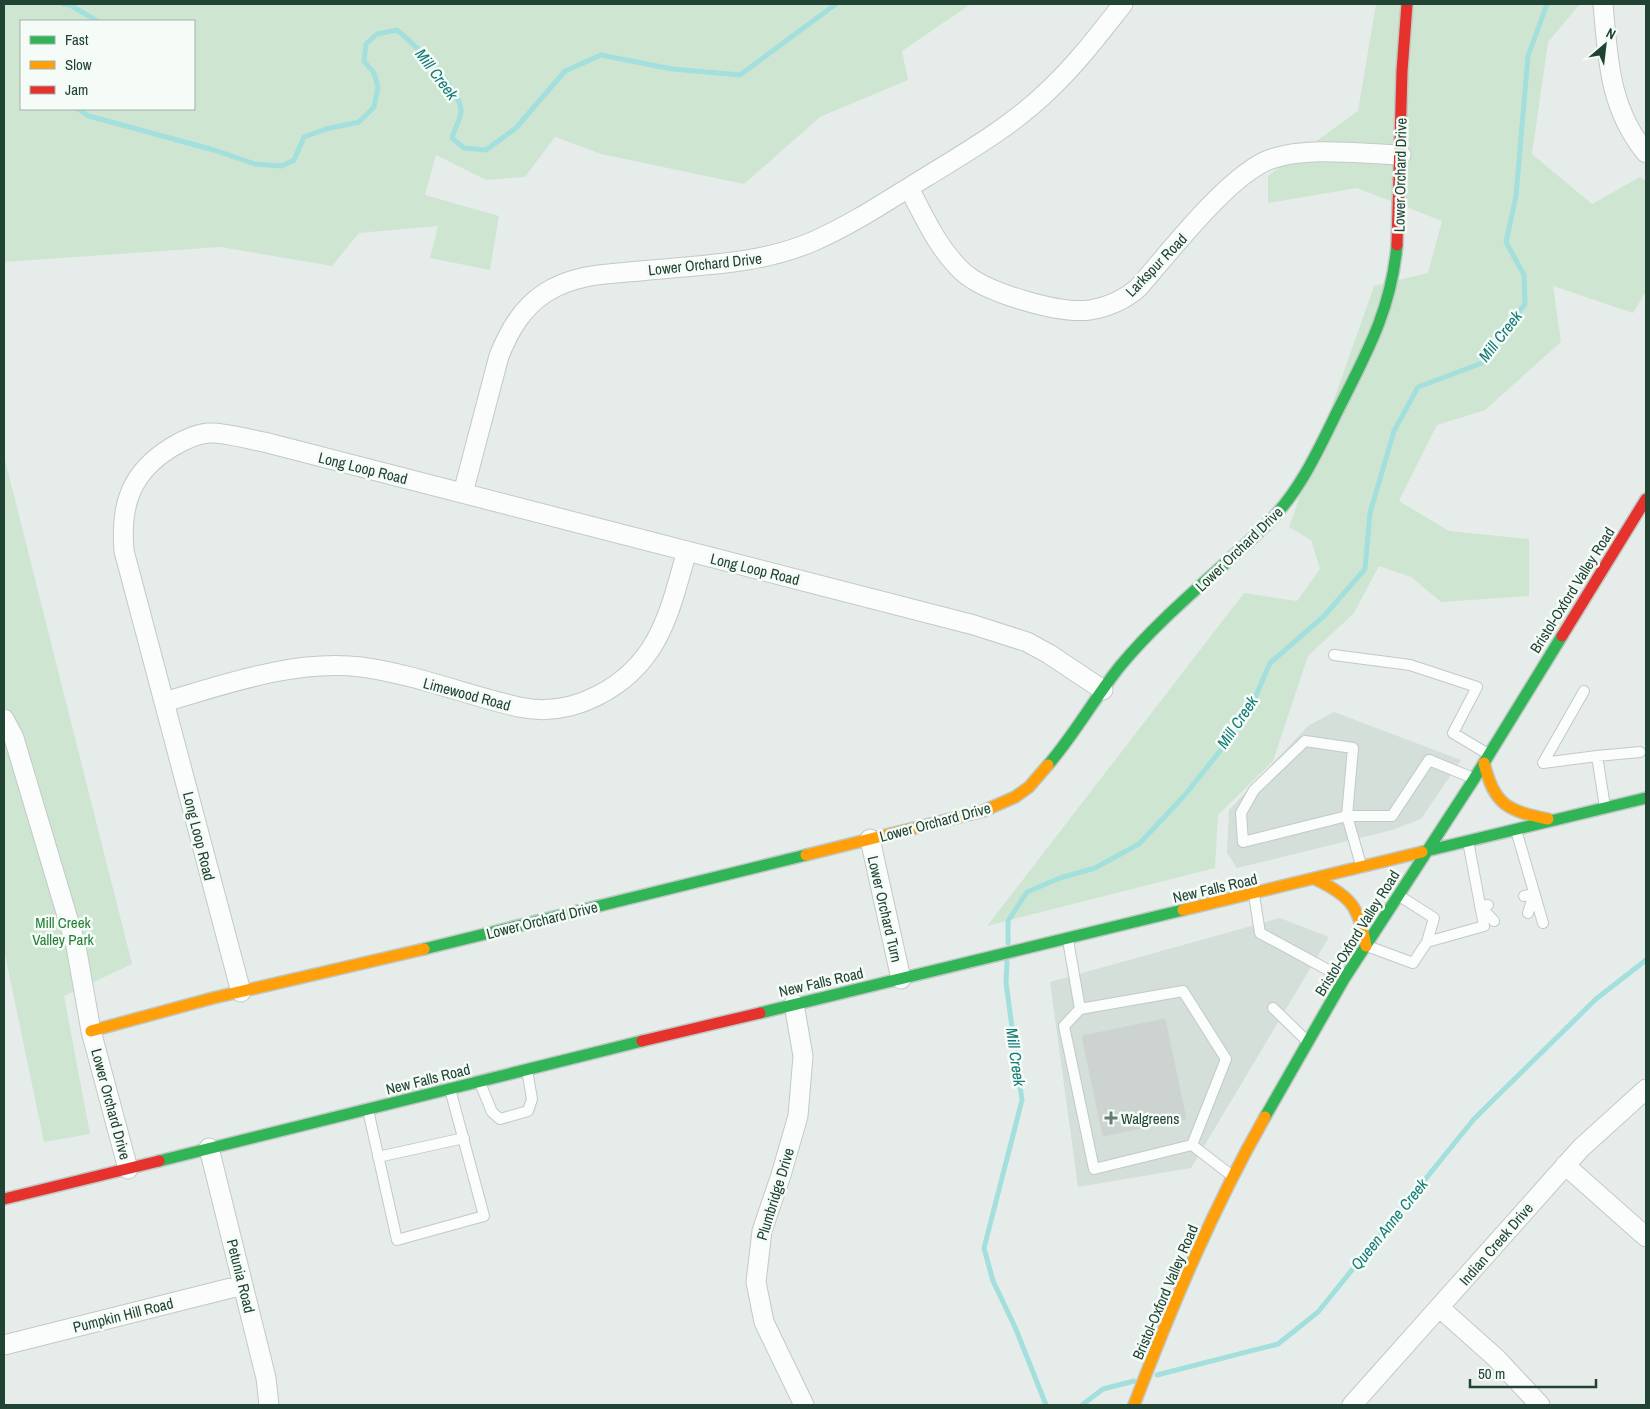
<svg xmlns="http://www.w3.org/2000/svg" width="1650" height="1409" viewBox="0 0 1650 1409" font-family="'Archivo Narrow',sans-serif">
  <rect width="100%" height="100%" fill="#e6ece9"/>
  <path fill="#d3dfd8" d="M1334,712L1461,760L1421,819L1392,830L1237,868L1227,853L1229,810L1308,726Z
    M1280,918L1329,937L1191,1168L1078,1187L1050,982Z"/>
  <path fill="#cee6d1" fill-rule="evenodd" d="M4,4H971L902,51L908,80L820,117L744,184L601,154L555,137L525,177L486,180L436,155L425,195L499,216L490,270L430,258L438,226L359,233L332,266L220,247L4,262ZM21,21H194V109H21Z
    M1376,4H1580L1548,42L1532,154L1592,204L1640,177L1646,181V291L1633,313L1553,286L1561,342L1485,410L1437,425L1399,501L1449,531L1529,539V596L1441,602L1411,577L1379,566L1354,613L1308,656L1273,761L1218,815L1215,868L987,926L1244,593L1297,601L1320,569L1311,540L1289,527L1374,286L1428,273L1442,221L1357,188L1268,203V176L1358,111Z
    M4,456L132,964L64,996L90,1134L44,1142L4,950Z"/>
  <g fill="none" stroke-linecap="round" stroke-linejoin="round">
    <path stroke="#a3dfdc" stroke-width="5" d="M63,4L70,5L97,21
      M78,109L89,116L214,150L255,164L282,166L294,160L304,137L326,129L359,122L374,107L378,87L374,73L364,61L366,44L377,34L397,30C414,44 462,90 461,112C460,120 454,130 452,138L464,148L486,150L516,128L565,71L601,55L672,69L740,75L836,4
      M1008,943V921L1027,892L1060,878L1095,868L1139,844L1184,796L1224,746L1251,707L1270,663L1324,616L1365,569L1370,513L1394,431L1418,387L1482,363L1525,304L1524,275L1506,242L1516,196L1528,56L1547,4
      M1007,962L1006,983L1022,1100L984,1248L993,1281L1015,1327L1046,1405
      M1157,1375L1278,1344L1318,1312L1474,1119L1596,999L1646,960
      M1082,1405L1103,1389L1134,1381"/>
  </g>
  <path fill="#ccd3d0" stroke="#ced5d1" d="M1165,1019L1186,1119L1103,1136L1082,1036Z"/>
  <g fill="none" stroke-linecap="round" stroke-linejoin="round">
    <defs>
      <path id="lane" d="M1334,655L1410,665L1477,687L1453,733L1488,754
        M1584,691L1543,763L1597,756L1605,807
        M1597,756L1640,752
        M1516,830L1543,923
        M1361,865L1347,816L1243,842L1241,813L1254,790L1305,741L1353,748L1347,816H1392L1429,760L1473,778
        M1254,895L1260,933L1343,978
        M1398,895L1434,918L1427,942
        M1524,896L1534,894L1528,913
        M1488,905L1480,906L1494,921
        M1068,940L1080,1009L1183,991L1226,1059L1192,1145L1231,1175
        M1367,946L1413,963L1427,942L1484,926L1468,841
        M1273,1008L1308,1042
        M1080,1009L1064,1026L1094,1169L1192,1145
        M480,1083L492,1112L500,1119L528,1111L532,1099L527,1070
        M368,1110L397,1240L484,1216L450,1089
        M378,1157L464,1138"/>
      <path id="street" d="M1603,4C1608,59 1609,108 1646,153
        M909,188C924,217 939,250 963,272C986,293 1059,314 1090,310C1108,307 1124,300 1138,288C1169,253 1229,174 1271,159C1308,146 1362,154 1401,155
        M463,493L499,356C509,331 522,308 545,293C574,274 607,274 640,271C699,265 759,265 814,241C853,224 890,199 926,177C970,150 1015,124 1052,87C1078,62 1100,33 1123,4
        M164,702C227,684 295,659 361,667C414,674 466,695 519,707C572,719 630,687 656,640C671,613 678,581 687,551
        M4,719L14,738L76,946L91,1031L128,1169
        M870,839L901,979
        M241,992L124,551C120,504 131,472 172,447C182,441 196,434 208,433C226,432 246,439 264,442L974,625L1027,642L1049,654L1103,690
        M794,1004L803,1056L798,1116L781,1175L762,1231L756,1282L764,1322L804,1405
        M209,1148L266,1378L269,1405
        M1565,1165L1646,1237
        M1440,1308L1496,1358L1540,1405
        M4,1345L243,1285
        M1352,1405L1581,1148L1646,1089"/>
      <path id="fast" d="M1048,765C1075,734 1095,697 1121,665C1165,612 1220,571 1268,523C1299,492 1317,453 1336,414C1365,356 1391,312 1397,245
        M1422,852L1646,798
        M424,949L806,855
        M760,1013L1183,910
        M1265,1117L1344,979L1474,779L1562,636
        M159,1161L642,1041"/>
      <path id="slow" d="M1484,763C1494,805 1508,811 1548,819
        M806,855L983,811L1015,797L1029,787L1048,765
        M1315,879C1351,896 1359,907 1366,946
        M1183,910L1422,852
        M91,1031L213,998L424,949
        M1134,1405C1172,1306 1213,1208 1265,1117"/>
      <path id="jam" d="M1397,245L1402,71L1407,4
        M1562,636L1646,499
        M642,1041L760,1013
        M4,1199L159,1161"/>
    </defs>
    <use href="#lane" stroke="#c3c9c6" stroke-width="12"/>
    <use href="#street" stroke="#c3c9c6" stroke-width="21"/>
    <use href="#fast" stroke="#bfc8c4" stroke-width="14"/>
    <use href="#slow" stroke="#bfc8c4" stroke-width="14"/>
    <use href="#jam" stroke="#bfc8c4" stroke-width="14"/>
    <use href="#lane" stroke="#fbfcfc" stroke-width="10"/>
    <use href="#street" stroke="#fbfcfc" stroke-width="19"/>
    <use href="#fast" stroke="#30b455" stroke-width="11"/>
    <use href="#slow" stroke="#ff9f0a" stroke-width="11"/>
    <use href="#jam" stroke="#e5322d" stroke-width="11"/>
  </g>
  <path fill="#657e73" stroke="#f5fbf6" stroke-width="2" d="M1108.5 1110.5h5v5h5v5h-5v5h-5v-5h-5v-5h5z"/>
  <g text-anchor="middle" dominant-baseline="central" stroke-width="5" stroke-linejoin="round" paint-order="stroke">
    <g font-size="15" fill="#204333" stroke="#f5fbf6">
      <text transform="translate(1400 175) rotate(-89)">Lower Orchard Drive</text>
      <text transform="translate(705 264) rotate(-6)">Lower Orchard Drive</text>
      <text transform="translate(1156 265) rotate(-46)">Larkspur Road</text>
      <text transform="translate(363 468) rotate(14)">Long Loop Road</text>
      <text transform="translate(1239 549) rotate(-44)">Lower Orchard Drive</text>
      <text transform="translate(755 569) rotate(14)">Long Loop Road</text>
      <text transform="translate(1572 590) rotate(-58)">Bristol-Oxford Valley Road</text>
      <text transform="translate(467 694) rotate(15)">Limewood Road</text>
      <text transform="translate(935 822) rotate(-15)">Lower Orchard Drive</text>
      <text transform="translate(199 836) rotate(76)">Long Loop Road</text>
      <text transform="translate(1215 888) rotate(-13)">New Falls Road</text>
      <text transform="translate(885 909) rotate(77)">Lower Orchard Turn</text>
      <text transform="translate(542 920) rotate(-14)">Lower Orchard Drive</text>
      <text transform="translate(1357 933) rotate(-58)">Bristol-Oxford Valley Road</text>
      <text transform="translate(821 982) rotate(-13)">New Falls Road</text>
      <text transform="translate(428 1079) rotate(-14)">New Falls Road</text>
      <text transform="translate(111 1104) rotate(75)">Lower Orchard Drive</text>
      <text transform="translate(775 1194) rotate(-73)">Plumbridge Drive</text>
      <text transform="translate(1496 1244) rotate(-49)">Indian Creek Drive</text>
      <text transform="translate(241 1276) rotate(76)">Petunia Road</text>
      <text transform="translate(1165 1292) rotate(-67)">Bristol-Oxford Valley Road</text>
      <text transform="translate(123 1315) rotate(-14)">Pumpkin Hill Road</text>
    </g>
    <g font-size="15" fill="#257f36" stroke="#f5fbf6">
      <text x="63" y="922">Mill Creek<tspan x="63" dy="17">Valley Park</tspan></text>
    </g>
    <g font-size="15" fill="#204333" stroke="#f5fbf6" text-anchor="start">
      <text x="1121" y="1118">Walgreens</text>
    </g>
    <g font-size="16" font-style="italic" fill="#127b78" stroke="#f5fbf6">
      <text transform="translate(437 74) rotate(53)">Mill Creek</text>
      <text transform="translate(1500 336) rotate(-52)">Mill Creek</text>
      <text transform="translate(1237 722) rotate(-56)">Mill Creek</text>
      <text transform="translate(1016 1057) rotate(82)">Mill Creek</text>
      <text transform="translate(1389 1224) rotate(-51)">Queen Anne Creek</text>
    </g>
  </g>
  <rect width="1650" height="1409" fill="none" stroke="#204333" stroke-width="10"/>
  <rect x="20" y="20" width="175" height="90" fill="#f5fbf6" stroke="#a0b1a8"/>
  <rect x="30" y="36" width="25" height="8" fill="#30b455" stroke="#a0b1a8"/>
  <text x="65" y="45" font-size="15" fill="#204333">Fast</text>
  <rect x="30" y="61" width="25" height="8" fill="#ff9f0a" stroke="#a0b1a8"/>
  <text x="65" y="70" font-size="15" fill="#204333">Slow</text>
  <rect x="30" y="86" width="25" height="8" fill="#e5322d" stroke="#a0b1a8"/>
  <text x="65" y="95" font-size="15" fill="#204333">Jam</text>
  <g transform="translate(1605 45) rotate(28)" stroke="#f5fbf6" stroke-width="4" paint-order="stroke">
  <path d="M0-4L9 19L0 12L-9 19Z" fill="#204333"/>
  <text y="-8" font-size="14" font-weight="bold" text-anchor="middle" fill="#204333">N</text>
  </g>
  <path d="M1470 1379v8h126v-8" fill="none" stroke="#204333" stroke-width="2.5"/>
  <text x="1478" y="1379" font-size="15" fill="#204333" stroke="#f5fbf6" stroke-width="4" paint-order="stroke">50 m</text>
</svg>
